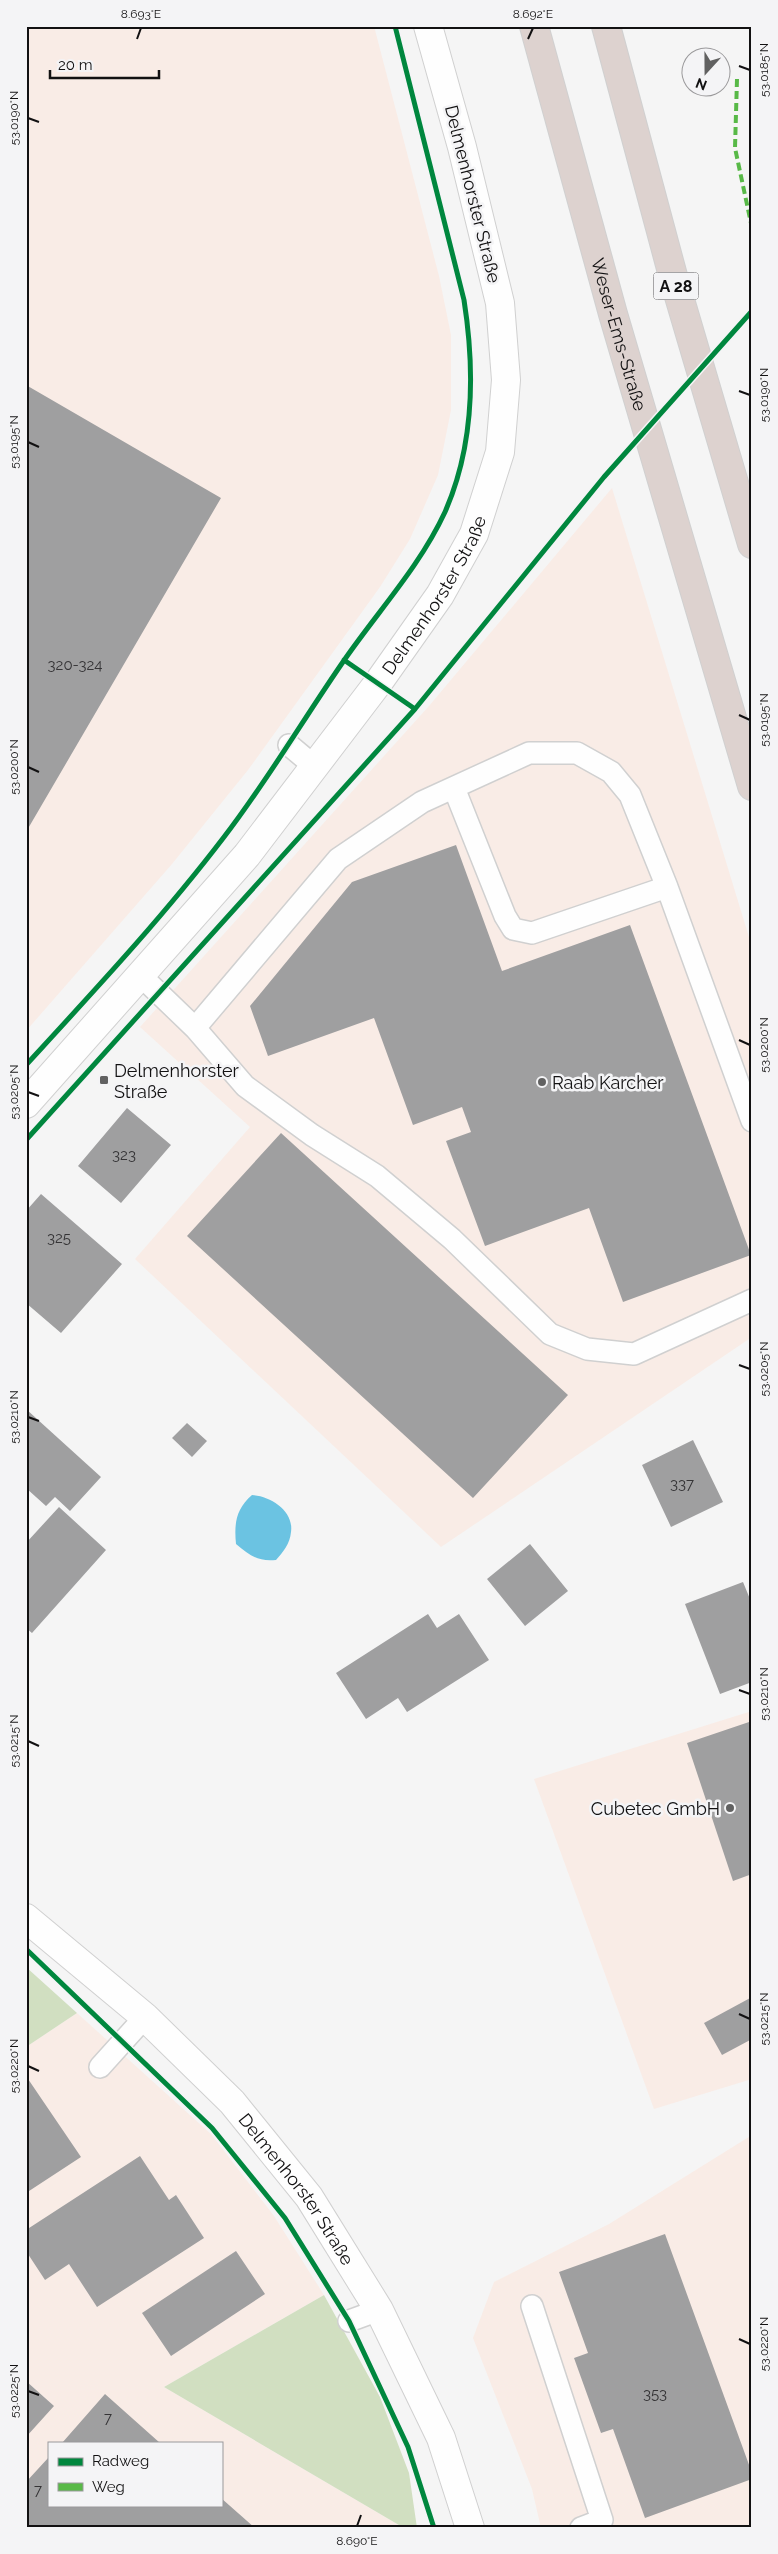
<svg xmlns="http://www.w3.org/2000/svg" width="778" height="2554" viewBox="0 0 778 2554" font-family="Raleway,sans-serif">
  <rect width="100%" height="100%" fill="#f5f5f5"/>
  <path fill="#f9ece6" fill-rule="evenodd" d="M26,26H374L439,276L451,335V410L438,475L410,539L380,587L248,770L172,864L26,1031Z
    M612,488L752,947V1337L441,1547L135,1259L250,1127L140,1027L429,706Z
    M752,1711V2079L654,2109L534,1779Z
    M77,2013L211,2134L274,2216L324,2295L164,2387L404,2528H26V2047ZM49,2443H221V2505H49Z
    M752,2135V2528H541L532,2489L473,2338L494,2282L609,2224Z"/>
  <path fill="#d1dfc1" d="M26,1967L77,2013L26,2047Z
    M324,2295L380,2397L409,2473L417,2528H404L164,2387Z"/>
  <path fill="#6bc3e2" d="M252,1495C271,1496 294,1511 291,1532C290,1544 283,1552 276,1560C258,1562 249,1555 236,1544C234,1523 236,1509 252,1495Z"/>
  <path fill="#9f9fa0" d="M26,385L221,498L26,832Z
    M456,845L502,971L630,925L751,1255L623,1302L589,1208L485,1246L446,1141L471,1132L462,1107L413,1125L374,1018L268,1056L250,1006L352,882Z
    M127,1108L171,1145L121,1203L78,1166Z
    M281,1133L568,1395L473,1498L187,1236Z
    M41,1194L122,1264L61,1333L26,1303V1211Z
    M26,1409L101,1477L70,1511L55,1497L46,1506L26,1488Z
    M187,1423L207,1441L192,1457L172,1438Z
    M693,1440L723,1502L671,1527L642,1465Z
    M59,1507L106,1550L32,1633L26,1628V1543Z
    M530,1544L568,1591L525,1626L487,1579Z
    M743,1582L752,1604V1682L720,1694L685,1604Z
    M428,1614L437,1628L459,1614L489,1660L407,1712L398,1698L366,1719L336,1673Z
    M752,1721V1874L733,1881L687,1743Z
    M752,1997V2039L722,2055L704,2023Z
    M26,2076L81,2157L26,2193Z
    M140,2156L169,2200L176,2195L204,2238L97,2307L69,2264L45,2280L26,2251V2230Z
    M665,2234L752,2473V2479L645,2518L613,2429L601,2433L574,2358L588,2353L559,2272Z
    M236,2251L265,2294L171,2356L142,2313Z
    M26,2381L54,2406L26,2437Z
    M105,2394L160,2443H62Z
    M49,2457V2505H221V2498L255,2528H26V2482Z"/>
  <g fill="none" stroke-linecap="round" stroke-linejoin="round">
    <defs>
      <path id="lane" d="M289,745L314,766
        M454,788L505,916L513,929L532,933L667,887
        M141,976L195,1028L338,859L422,802L529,753H577L611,772L630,795L667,887L752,1121
        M195,1028L245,1086L312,1135L377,1176L452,1239L550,1334L587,1349L634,1354L752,1300
        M100,2067L145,2017
        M532,2306L602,2520L581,2528
        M349,2321L379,2310"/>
      <g id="secondary">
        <path id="s1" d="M26,1104L247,855L378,683L440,595L474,534L500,452L506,380L500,303L462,147L428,26"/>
        <path id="s2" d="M26,1918L145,2017L232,2102L309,2197L379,2310L441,2438L470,2528"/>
      </g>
      <g id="highway">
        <path id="s3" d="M534,26L613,314L752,786"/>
        <path d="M606,26L673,276L752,544"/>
      </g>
    </defs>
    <use href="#lane" stroke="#d0d0d0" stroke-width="24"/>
    <use href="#secondary" stroke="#d0d0d0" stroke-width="30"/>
    <use href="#highway" stroke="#d0d0d0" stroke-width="30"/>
    <use href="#lane" stroke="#fefefe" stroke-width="21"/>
    <use href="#secondary" stroke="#fefefe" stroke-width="28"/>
    <use href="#highway" stroke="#ddd2cf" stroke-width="28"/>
    <path stroke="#58b947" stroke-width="4" stroke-dasharray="8 4" stroke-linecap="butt" d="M737,79L735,148L752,228"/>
    <defs>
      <path id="cycleway" d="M344,660L415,709
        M26,1065C94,991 163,917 224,837C268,780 304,718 345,659C379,610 420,566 445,512C474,446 475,370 464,300L395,26
        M26,1140L415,709L604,477L752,311
        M26,1949L212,2128L285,2218L349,2321L408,2447L434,2528"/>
    </defs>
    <use href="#cycleway" stroke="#f4f4f6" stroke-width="8"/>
    <use href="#cycleway" stroke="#00873e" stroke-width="5"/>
  </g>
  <path fill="none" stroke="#121112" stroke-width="2" d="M137,39L141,28M528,39L533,28M739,66L750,70M28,118L39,122M739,391L750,395M28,442L39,447M739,715L750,720M28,767L39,772M739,1040L750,1045M28,1092L39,1096M739,1365L750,1369M28,1417L39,1421M739,1690L750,1694M28,1741L39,1746M739,2014L750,2019M28,2066L39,2071M739,2339L750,2344M28,2391L39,2395M357,2526L361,2515"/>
  <g fill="#616161" stroke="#f4f4f6" stroke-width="2">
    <rect x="99" y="1075" width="10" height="10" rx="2.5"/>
    <circle cx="542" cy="1082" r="5"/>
    <circle cx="730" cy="1808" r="5"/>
  </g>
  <g text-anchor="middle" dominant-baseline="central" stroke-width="5" stroke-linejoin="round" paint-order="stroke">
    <g font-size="15" fill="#353436">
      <text x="75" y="665">320-324</text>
      <text x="124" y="1155">323</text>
      <text x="59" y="1238">325</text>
      <text x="682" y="1484">337</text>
      <text x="655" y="2394">353</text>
      <text x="108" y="2418">7</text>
      <text x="38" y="2490">7</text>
    </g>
    <rect fill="#f4f4f6" stroke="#565556" stroke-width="1" x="653.5" y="272.5" width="45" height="27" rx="4"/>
    <g font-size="16" font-weight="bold" fill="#121112">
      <text x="676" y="286">A 28</text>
    </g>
    <g font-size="18" fill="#121112" stroke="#f4f4f6">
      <text transform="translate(473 194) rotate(76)">Delmenhorster Straße</text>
      <text stroke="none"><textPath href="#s3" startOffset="320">Weser-Ems-Straße</textPath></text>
      <text stroke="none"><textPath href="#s1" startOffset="654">Delmenhorster Straße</textPath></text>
      <text stroke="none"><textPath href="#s2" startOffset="385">Delmenhorster Straße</textPath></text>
    </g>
    <g font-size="18" fill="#121112" stroke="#f4f4f6" text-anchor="start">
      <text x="114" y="1070">Delmenhorster<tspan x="114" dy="21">Straße</tspan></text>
      <text x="552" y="1082">Raab Karcher</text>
      <text x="720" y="1808" text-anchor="end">Cubetec GmbH</text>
    </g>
  </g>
  <rect width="778" height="2554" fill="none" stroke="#f4f4f6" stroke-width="55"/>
  <rect x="48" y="2442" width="175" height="65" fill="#f4f4f6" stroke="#9a999b"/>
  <rect x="58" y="2458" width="25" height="8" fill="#00873e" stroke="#9a999b"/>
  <text x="92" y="2466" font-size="15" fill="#121112">Radweg</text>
  <rect x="58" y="2483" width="25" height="8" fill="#58b947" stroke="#9a999b"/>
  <text x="92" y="2492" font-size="15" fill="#121112">Weg</text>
  <g transform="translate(706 72) rotate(201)"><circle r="24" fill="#f4f4f6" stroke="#9a999b"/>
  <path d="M0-4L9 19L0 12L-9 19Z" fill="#616161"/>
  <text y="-8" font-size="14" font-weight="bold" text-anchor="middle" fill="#121112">N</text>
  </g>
  <path d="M50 70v8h109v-8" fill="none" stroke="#121112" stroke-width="2.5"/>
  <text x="58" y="70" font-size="15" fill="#121112" stroke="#f4f4f6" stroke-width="4" paint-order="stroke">20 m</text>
  <rect x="28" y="28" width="722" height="2498" fill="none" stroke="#121112" stroke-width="2"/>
  <g font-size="12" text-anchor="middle" fill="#121112">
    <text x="141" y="18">8.693°E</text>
    <text x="533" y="18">8.692°E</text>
    <text transform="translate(764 70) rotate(-90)" y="4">53.0185°N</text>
    <text transform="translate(14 118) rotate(-90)" y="4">53.0190°N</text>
    <text transform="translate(764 395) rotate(-90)" y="4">53.0190°N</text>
    <text transform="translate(14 442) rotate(-90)" y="4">53.0195°N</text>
    <text transform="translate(764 720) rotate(-90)" y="4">53.0195°N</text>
    <text transform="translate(14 767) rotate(-90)" y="4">53.0200°N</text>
    <text transform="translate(764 1045) rotate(-90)" y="4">53.0200°N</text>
    <text transform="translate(14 1092) rotate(-90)" y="4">53.0205°N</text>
    <text transform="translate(764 1369) rotate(-90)" y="4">53.0205°N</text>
    <text transform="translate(14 1417) rotate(-90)" y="4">53.0210°N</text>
    <text transform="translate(764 1694) rotate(-90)" y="4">53.0210°N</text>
    <text transform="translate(14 1741) rotate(-90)" y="4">53.0215°N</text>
    <text transform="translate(764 2019) rotate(-90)" y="4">53.0215°N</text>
    <text transform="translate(14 2066) rotate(-90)" y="4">53.0220°N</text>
    <text transform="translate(764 2344) rotate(-90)" y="4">53.0220°N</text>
    <text transform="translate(14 2391) rotate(-90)" y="4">53.0225°N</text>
    <text x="357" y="2545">8.690°E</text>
  </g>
</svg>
